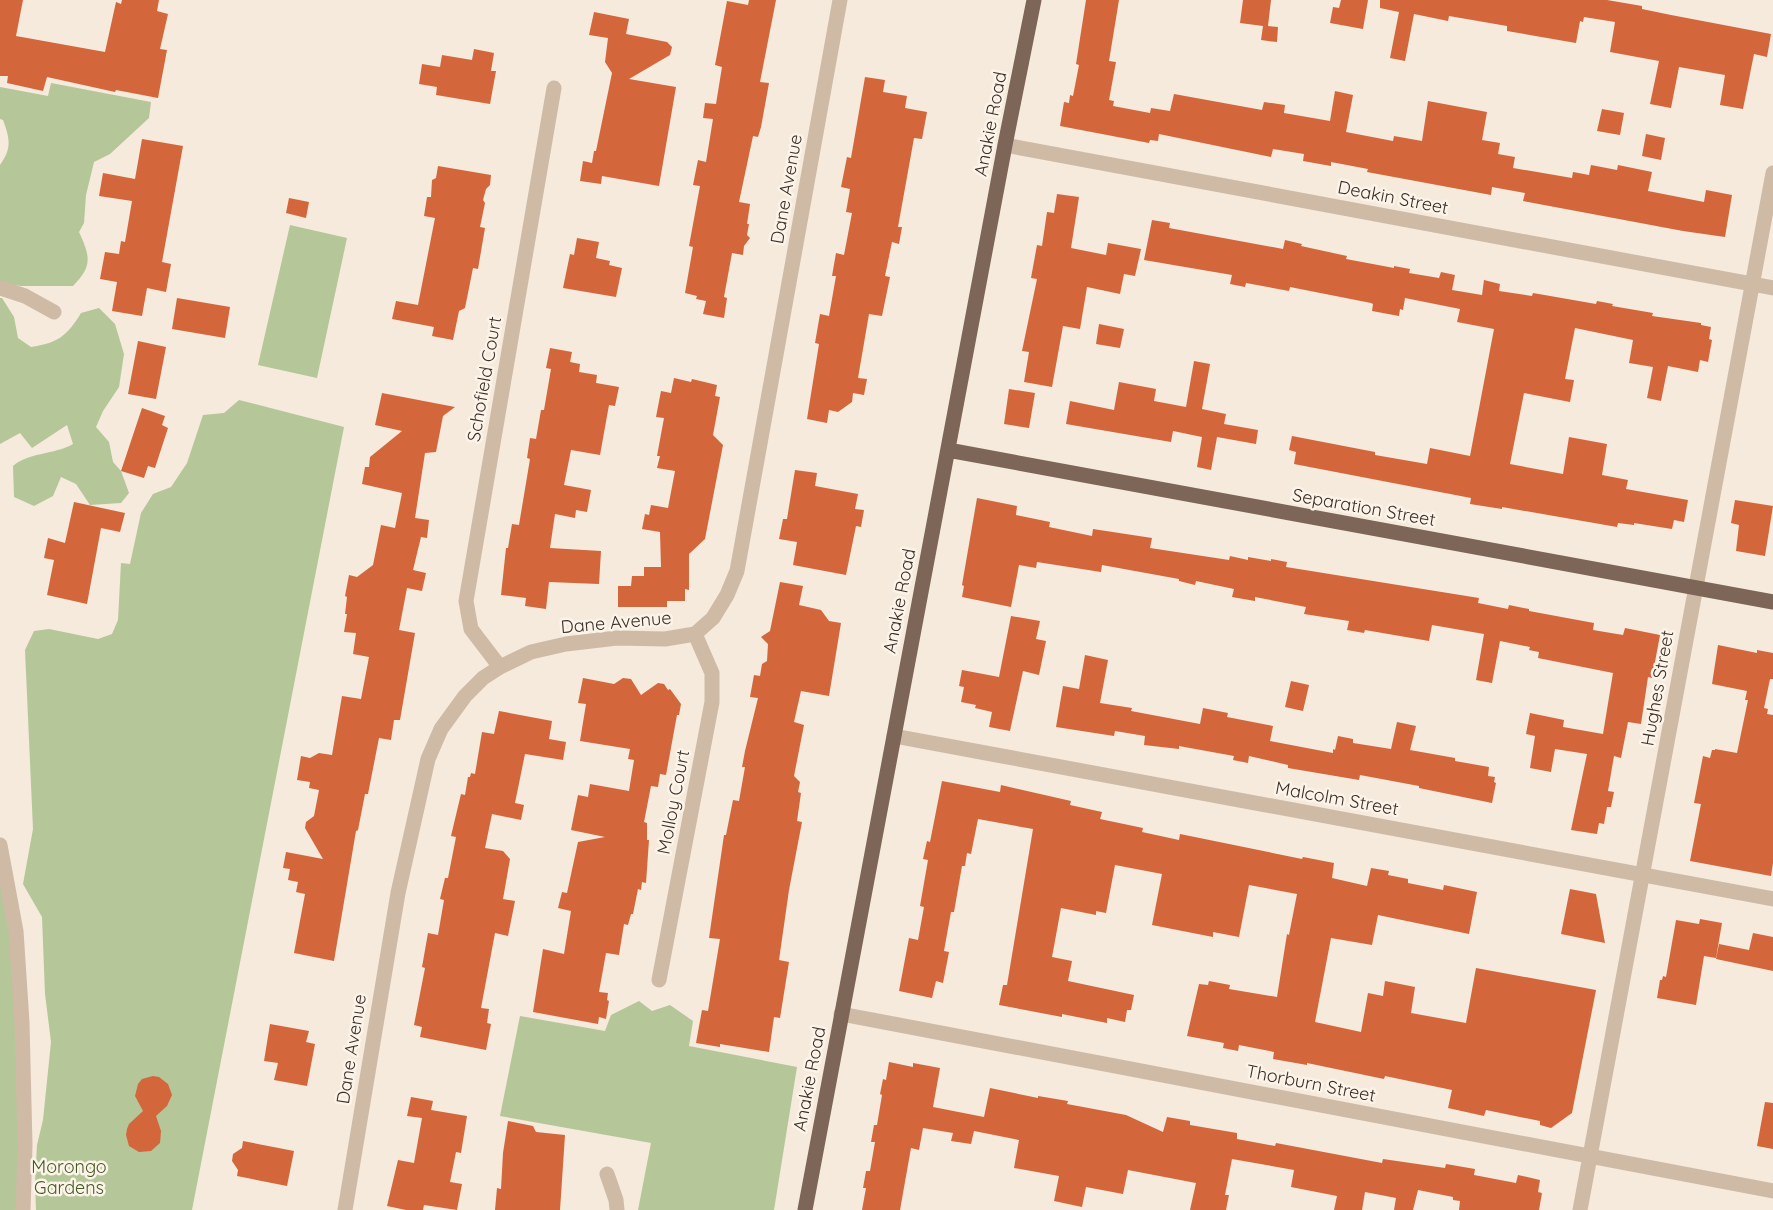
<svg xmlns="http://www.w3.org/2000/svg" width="1773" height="1210" viewBox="0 0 1773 1210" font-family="Quicksand,sans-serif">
  <rect width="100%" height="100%" fill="#f5eadc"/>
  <path fill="#b5c699" d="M51,83L151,102L149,118L110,154L94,162L86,195L84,223L79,232C90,256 93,266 73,286H21L0,283V165C12,148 10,139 3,120L0,119V87L48,96Z
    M290,225L347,238L317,378L258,365Z
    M0,298H2L14,317L18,338L31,347C58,343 67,336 81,313L99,308L115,324L124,354L119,387L103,411L96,427L109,442L113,462L121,471L129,493L121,503L90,505L76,484L61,477L53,496L34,506L14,497L13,466C29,452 54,455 73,444L67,425L32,448L20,433L0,444Z
    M239,400L344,427L192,1210H36L35,1182L37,1145L43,1120L51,1042L45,994L42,917L23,884L33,829L25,650L34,631L49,629L98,639L112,634L118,620L121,563L130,564L141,513L153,494L171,487L187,463L203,415L224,413Z
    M0,845L16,931L23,1210H0Z
    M639,1001L652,1011L670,1005L693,1021L689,1046L797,1067L774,1210H638L651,1143L500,1116L520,1016L605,1031L611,1015Z"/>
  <path fill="#d3663b" d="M0,0H23L16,36L105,52L116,2L121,4L122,0H159L157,11L168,14L160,49L167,50L158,98L116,90L115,92L47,77L43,91L7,83L8,76H0Z
    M749,0H776L760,82L769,83L761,127L758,137L753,136L739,202L750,204L747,224H749L747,235L750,238L744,246L743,255L732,253L724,297L727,298L724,318L703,314L706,301L696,299L697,296L685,293L693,247L689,246L700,186L693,185L698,160L706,162L713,119L703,118L705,103L716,104L722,67L715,65L727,1L748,5Z
    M1086,0H1119L1109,61L1116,62L1109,100L1114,101L1113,106L1150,113L1151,108L1170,111L1174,94L1262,110L1264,102L1285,105L1284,113L1330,121L1335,91L1353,95L1346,132L1393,141L1394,136L1422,141L1428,101L1487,112L1482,140L1500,143L1498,154L1515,157L1513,168L1572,178L1573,172L1589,175L1591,165L1617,170L1618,165L1652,172L1648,191L1704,202L1706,190L1732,195L1725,237L1683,231L1523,201L1525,193L1492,187L1491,195L1367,172L1368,169L1331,162V166L1303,161L1304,154L1273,149L1271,157L1159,134L1158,141L1150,140L1149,143L1060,126L1064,102L1069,103L1070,95L1073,96L1079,65L1076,64Z
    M1243,0H1271L1268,26L1278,27L1277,42L1261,40L1263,26L1240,23Z
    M1341,0H1368L1363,29L1330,23L1333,7L1339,8Z
    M1380,0H1607L1642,6V9L1671,15L1771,34L1767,57L1754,54L1743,109L1720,105L1725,75L1679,67L1671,108L1650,104L1659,61L1610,52L1615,22L1584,17L1583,22L1580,21L1576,43L1507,31V26L1449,16L1448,21L1414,14L1405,61L1390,58L1399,12L1380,8Z
    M594,12L629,19L626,34L667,42L672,47L670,55L629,79L676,87L659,186L602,176L601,184L580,181L583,161L592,163L594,151H596L612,73L605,62L608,38L589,35Z
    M474,49L494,53L491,71H496L490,104L436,95L437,87L419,84L422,64L440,67L442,55L472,60Z
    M865,77L885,80L883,92L907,96L905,108L927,112L922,139L914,138L898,227H902L899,244L892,242L885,276L890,277L882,316L869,314L858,378L867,379L864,395L853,393L852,402L838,412L829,410L827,423L807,419L819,344L815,343L820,314L829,316L836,276H832L836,253L844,255L852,213L846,212L850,189L841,187L847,157L851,158Z
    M1602,109L1624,113L1620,135L1597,131Z
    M1646,134L1665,138L1661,160L1642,156Z
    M142,139L183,146L162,262L171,264L166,292L147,288L142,316L112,311L117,282L100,279L105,252L119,254L121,241L125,242L132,201L99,196L103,173L135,179Z
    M438,166L491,175L490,185L486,189L483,200L485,203L480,227L485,228L478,269L473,268L465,308L459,311L453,340L432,336L434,327L392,319L396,301L418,305L435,218L424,216L427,197H431L432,180L436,178Z
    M1057,194L1079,197L1071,248L1106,255L1108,243L1141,249L1135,276L1124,274L1120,294L1087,287L1080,329L1063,326L1052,387L1024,382L1029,352L1022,351L1037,279L1031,278L1037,245L1042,246L1047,212L1054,213Z
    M289,198L309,202L306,218L286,213Z
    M1152,220L1170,223L1169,228L1283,249L1285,240L1302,244L1301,246L1347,256L1346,259L1394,268V266L1410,269L1409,273L1439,278L1441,272L1455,275L1452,290L1482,295L1484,280L1500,284L1499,291L1532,296L1533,293L1596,304L1597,301L1613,304L1612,306L1653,313L1652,316L1701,323V325L1711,327L1709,339L1712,340L1708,362L1700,360L1698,372L1668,366L1661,401L1647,398L1653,367L1629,363L1633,340L1575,328L1565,379L1574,380L1570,402L1524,393L1510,464L1563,474L1569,437L1607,444L1602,475L1628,480L1626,489L1688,500L1684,522L1674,520L1672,529L1634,523V525L1618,523L1617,527L1502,507V509L1470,504L1471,498L1294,464L1296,452L1289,450L1292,436L1375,452V455L1427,464L1430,448L1470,456L1494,329L1457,322L1460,309L1405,298L1403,310L1400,309L1399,316L1372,311L1373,304L1371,303L1290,287L1289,291L1246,283L1245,287L1230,284L1232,275L1144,260Z
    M577,238L599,242L596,258L610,261L609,265L622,268L616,297L563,288L570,254L574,255Z
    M177,298L230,307L225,338L172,329Z
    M1099,324L1124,329L1120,348L1096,344Z
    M138,341L166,347L156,399L128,394Z
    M550,348L572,352L570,362L580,364L579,372L597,375L596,383L619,387L615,406L609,405L600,455L571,450L564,485L591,490L587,512L576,510L575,518L555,514L550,548L601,551L599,584L549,582L546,609L525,606L526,598L501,595L506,548H508L512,524L519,525L530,459L527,458L530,438L536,439L541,410H544L551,369L546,368Z
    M1194,361L1210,364L1202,409L1226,414L1224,424L1258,430L1256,444L1217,437L1211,470L1197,467L1202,437L1173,431L1171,442L1066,424L1070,401L1114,410L1119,382L1156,389L1154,401L1186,407Z
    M674,378L691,382L692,379L717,385L715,396L720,397L713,435L723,445L705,539L689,554V590L685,589V601H667V607H618V586H631L632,576H644V567H661L660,532L642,529L645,514L649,515L651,505L668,508L675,471L657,468L660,456H657L664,418L656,417L661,391L671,393Z
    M1009,389L1035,393L1029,428L1004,424Z
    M382,393L455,407L443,416L436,452L425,453L415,518L429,520L427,538L421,537L413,570L426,573L422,591L407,588L399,630L415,633L400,720H394L391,740L379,738L368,794H365L358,830L356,831L334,961L294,953L305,894L296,892L298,882L288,880L290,869L283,868L286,852L323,859L305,828L306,822L314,816L319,790L309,788L310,782L297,780L301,756L310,758L319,753L332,755L342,696L361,699L369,657L353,654L356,633L344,632L347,614H345L347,597L345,596L349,575L357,577L373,565L381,525L395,528L402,493L362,484L365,467H369L370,457L402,431L375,425Z
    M142,408L165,416L162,425L168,428L155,468L148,466L144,478L121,471Z
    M795,470L817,473L815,486L858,494L855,509L864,510L861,527L856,526L846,575L793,565L797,542L779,539L783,519H787Z
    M977,498L1017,506L1016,515L1050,522L1049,527L1092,536L1093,529L1152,538L1150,548L1229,560L1230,556L1248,560V557L1271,561V559L1287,562L1286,567L1479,598L1478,603L1508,609L1509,605L1529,609V611L1594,623L1593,630L1623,635L1625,628L1660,635L1652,678L1648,677L1641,724L1628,722L1621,758L1614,756L1608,791L1614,792L1611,807H1607L1604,824L1599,823L1597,834L1571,830L1587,754L1555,749L1551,772L1530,768L1535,736L1526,734L1530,713L1564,720L1563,727L1603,734L1613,673L1538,658L1539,652L1529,650L1530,647L1500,641L1492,683L1476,680L1484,634L1432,625L1429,641L1365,630L1364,633L1347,630L1349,621L1304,614L1306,607L1255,597V601L1232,597L1234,589L1196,581L1195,585L1179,581V579L1102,565L1101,572L1037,562L1036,568L1019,565L1011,607L962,597L964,586L962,585Z
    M1735,500L1773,506L1765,556L1736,551L1739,525L1731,523Z
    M74,502L125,513L120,532L101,528L87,604L47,595L54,560L44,558L48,538L65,543Z
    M780,582L803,586L799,605L821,610L829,621L841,623L829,696L801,691L794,722L804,725L794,776L800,782L798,792L801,793L797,821L802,822L789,890L779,960L789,962L780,1018L774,1017L769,1052L720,1044V1047L696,1043L702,1010L708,1011L720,939L709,938L724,835H726L733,800L739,801L745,767H742L745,751L758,698L750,697L754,675L760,676L762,664L767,661L768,644L761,637L770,631Z
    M1011,616L1040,621L1036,639L1046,641L1039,675L1023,671L1010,731L989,727L992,712L975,708L976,705L961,702L964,687L959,686L962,670L999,677Z
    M1718,645L1757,653V650L1773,653V679H1770L1764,708L1768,709L1767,714L1773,715V863L1771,876L1690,861L1701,804L1694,803L1703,756L1710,758L1712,750H1715V749L1737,753L1748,700H1745L1747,691L1712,684Z
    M1085,655L1108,660L1100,703L1132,708L1131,711L1200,724L1203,708L1228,713L1227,717L1273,726L1270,741L1333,753V749L1335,750L1338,736L1353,739V743L1391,749L1397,722L1416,726L1410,750L1455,758V761L1489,767L1488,776L1495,777L1494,782L1496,783L1492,803L1419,788V786L1360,775L1359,780L1288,768V765L1249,756L1248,763L1233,760L1234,756L1179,746V749L1144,745L1145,736L1115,731L1114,736L1056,727L1063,686L1079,689Z
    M583,678L614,684L623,678L631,679L641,695L658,683L664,684L668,690L670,689L681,704L679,715H677L666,775L660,774L658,787L651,786L644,822L647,823V840H649L646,883L642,882L641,890L638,889L633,914H631L628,925L624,924L619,955L606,953L599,992L608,993L607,1000L609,1001L606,1019L599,1017L598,1024L533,1012L543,949L564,954L571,911L558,908L562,892L567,893L578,842L605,837L571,830L578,795L588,797L590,784L629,791L634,760L628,759L630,749L580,741L586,704L578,703Z
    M1291,681L1309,685L1303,711L1285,707Z
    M499,711L552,721L549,739L566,742L563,760L525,754L515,803L524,805L521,820L492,814L485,848L503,851L510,859L503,899L515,901L508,936L495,933L481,1008L489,1009L487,1023L491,1024L486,1050L420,1037L422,1027L414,1025L425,968L422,967L428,933L438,935L444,900L440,899L445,878H448L456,837L451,836L461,794L465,795L468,777H470L471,773L475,774L482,732L494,734Z
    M942,781L1000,792L1001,785L1071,801L1070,805L1102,812L1100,819L1143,828L1142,832L1179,840L1180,834L1302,859L1303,857L1334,863L1332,878L1367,886L1371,868L1389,871L1388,875L1408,879V883L1443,890L1444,885L1477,892L1469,934L1378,915L1372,945L1331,938L1315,1022L1361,1032L1368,993L1383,996L1385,981L1415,987L1411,1013L1466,1023L1476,968L1596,990L1572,1113L1551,1128L1540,1125V1121L1486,1110L1484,1116L1448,1108L1452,1090L1385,1076L1384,1079L1307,1063V1065L1273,1059L1274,1052L1239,1045L1238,1051L1223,1048L1224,1043L1187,1036L1199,984L1208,985L1209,981L1230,985L1229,989L1277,997L1287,934L1289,935L1297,894L1249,885L1239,937L1213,932V937L1152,925L1162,874L1115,865L1106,913L1096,911V915L1061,908L1052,957L1072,961L1068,981L1134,995L1131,1010H1127L1125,1022L1107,1018V1023L1062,1014V1017L999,1005L1003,985H1007L1033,829L978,819L971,854L967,853L965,866H962L954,912H951L944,951L949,952L943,983L936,981L932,998L899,991L909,938L918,940L924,907L920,906L928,860L923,859L927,841L930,842Z
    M1570,889L1596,894L1605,943L1561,934Z
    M1700,919L1722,923L1716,958L1704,956L1696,1005L1657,998L1660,980H1662L1663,976L1666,977L1676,920L1699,924Z
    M1753,933L1773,937V971L1716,959L1719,944L1749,950Z
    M270,1024L309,1031L306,1042L315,1044L307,1086L274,1080L278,1063L264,1061Z
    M889,1062L913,1067V1063L940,1068L933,1107L984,1117L990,1088L1038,1098V1096L1068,1101L1067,1104L1126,1115L1163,1132L1167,1117L1190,1121V1125L1237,1133V1139L1275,1146L1276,1143L1382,1163L1383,1159L1445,1168L1446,1164L1475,1169L1474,1175L1516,1183L1518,1175L1540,1180L1538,1192L1542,1193L1539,1210H1459L1460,1201L1453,1200V1197L1418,1190L1413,1210H1394L1396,1198L1365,1192L1362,1210H1334L1337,1196L1291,1187L1294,1170L1232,1159L1225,1195H1229L1226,1210H1190L1196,1183L1128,1170L1123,1194L1086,1187L1082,1207L1054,1201L1059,1176L1014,1168L1019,1140L974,1131L971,1144L951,1141L953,1133L923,1128L919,1150L911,1148L900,1210H862L866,1188H863L866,1171H870L875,1142H871L874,1125H877L882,1095L880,1094L883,1079L886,1080Z
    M153,1076L159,1077L168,1084L172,1095L167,1106L156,1116L161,1131L160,1143L151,1151L139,1152L129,1146L126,1135L127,1129L129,1124L143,1111L135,1096L138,1084L142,1079Z
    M411,1097L433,1101L431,1110L467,1116L461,1153L456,1152L450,1182L462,1184L457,1210L424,1205L423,1210H406L387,1206L398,1160L414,1163L422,1118L407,1116Z
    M1765,1102L1773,1103V1149L1757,1146Z
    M508,1121L533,1126L536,1132L565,1135L560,1210H495L497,1188L501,1189L503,1153Z
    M243,1141L294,1151L287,1186L237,1176L238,1170L232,1161L233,1154L242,1148Z"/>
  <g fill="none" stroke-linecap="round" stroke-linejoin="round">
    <path stroke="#cfbaa6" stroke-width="15" d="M1005,145L1773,288
      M0,288L25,296L54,312
      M500,667L471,629L466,601L554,88
      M894,736L1773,899
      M0,845L16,931L22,1022L25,1145L23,1210
      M659,980L712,702V673L695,634
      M841,1014L1773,1191
      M607,1174L616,1200L617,1210
      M345,1210L398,893L428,759L441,729L465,696L483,678L500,667L531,652L566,644L617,638L665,639L695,634L713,618L727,595L737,571L840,0
      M1580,1210L1773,173"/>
    <path stroke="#7d6557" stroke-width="15" d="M948,450L1773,602
      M805,1210L1005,145L1034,0"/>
  </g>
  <g text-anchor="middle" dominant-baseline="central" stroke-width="5" stroke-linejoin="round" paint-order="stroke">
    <g font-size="18" fill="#3a2e28" stroke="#fcf4e9">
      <text transform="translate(990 124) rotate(-79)">Anakie Road</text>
      <text transform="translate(786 189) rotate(-80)">Dane Avenue</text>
      <text transform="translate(1393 197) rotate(11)">Deakin Street</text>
      <text transform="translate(484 379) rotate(-80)">Schofield Court</text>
      <text transform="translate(1364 507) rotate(10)">Separation Street</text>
      <text transform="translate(899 601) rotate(-79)">Anakie Road</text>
      <text transform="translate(616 622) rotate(-5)">Dane Avenue</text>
      <text transform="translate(1657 688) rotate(-80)">Hughes Street</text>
      <text transform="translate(1337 798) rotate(10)">Malcolm Street</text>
      <text transform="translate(673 802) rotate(-79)">Molloy Court</text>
      <text transform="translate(351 1049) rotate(-81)">Dane Avenue</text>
      <text transform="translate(809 1079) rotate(-79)">Anakie Road</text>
      <text transform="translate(1311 1083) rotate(11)">Thorburn Street</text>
    </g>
    <g font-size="18" fill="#465b28" stroke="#fcf4e9">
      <text x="69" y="1166">Morongo<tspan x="69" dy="21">Gardens</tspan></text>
    </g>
  </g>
</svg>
